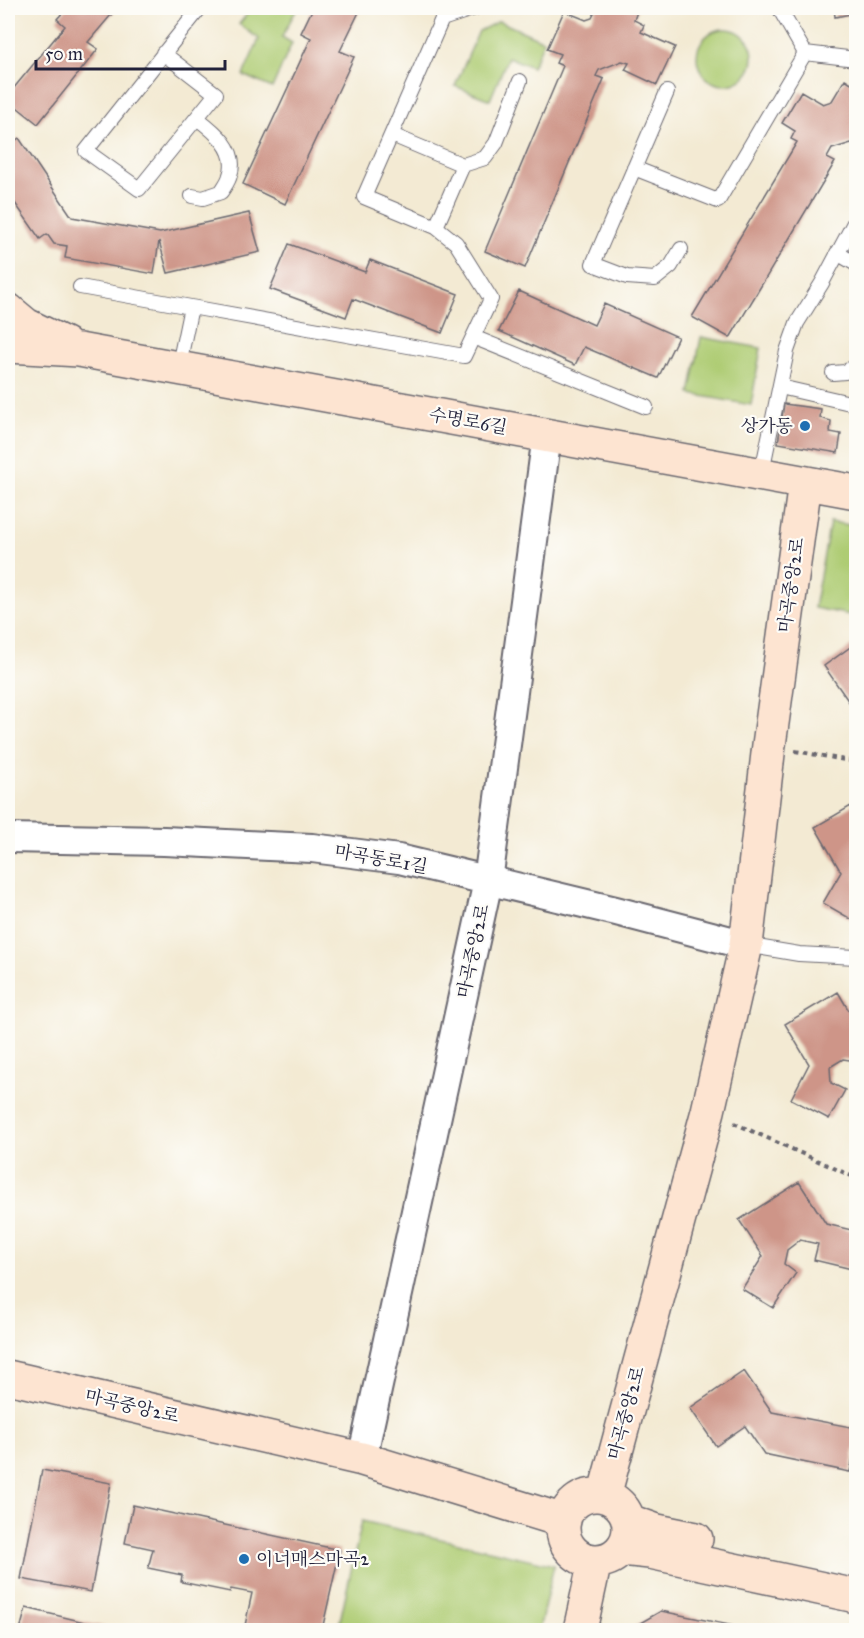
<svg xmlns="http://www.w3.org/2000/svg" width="864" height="1638" viewBox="0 0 864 1638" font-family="'IM FELL Great Primer','Noto Serif KR',serif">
  <rect width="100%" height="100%" fill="#fdfcf7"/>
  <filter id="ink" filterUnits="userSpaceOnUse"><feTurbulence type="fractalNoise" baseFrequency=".0167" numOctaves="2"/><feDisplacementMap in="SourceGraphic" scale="12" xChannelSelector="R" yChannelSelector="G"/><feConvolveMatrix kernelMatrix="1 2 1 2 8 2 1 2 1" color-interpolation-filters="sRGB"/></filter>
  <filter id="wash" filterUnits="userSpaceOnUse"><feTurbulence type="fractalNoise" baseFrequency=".008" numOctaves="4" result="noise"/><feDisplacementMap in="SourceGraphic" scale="24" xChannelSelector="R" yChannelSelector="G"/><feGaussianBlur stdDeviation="1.35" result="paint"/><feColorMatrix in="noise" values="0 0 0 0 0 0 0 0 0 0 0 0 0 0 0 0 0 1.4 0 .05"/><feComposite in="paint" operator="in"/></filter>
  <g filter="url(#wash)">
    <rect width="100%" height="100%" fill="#f3ead3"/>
    <path fill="#aecc73" stroke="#687757" stroke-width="1.5" d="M252,8H297L282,37L292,43L272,88L243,75L259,39L239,24Z
      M499,21L544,41L532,67L508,57L490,100L455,86L479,31Z
      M697 57a28 28 0 1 1 56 0a28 28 0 1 1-56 0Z
      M701,337L761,348L751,405L690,394Z
      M830,522L856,526V616L814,608Z
      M362,1521L554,1565L539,1630H338Z"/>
    <g id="blocks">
      <path fill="#ce9588" d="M67,8H117L88,42L98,49L38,124L8,100V95L65,26L57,19Z
        M313,8H361L340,51L354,57L285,204L243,184L311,38L301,33Z
        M597,8L638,9L634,20L644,25L641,32L675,47L657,85L625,70L629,63L622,61L599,70L596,76L604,79L525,268L485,251L563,66L556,63L560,54L547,49L564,11L586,20L592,18Z
        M834,8H856V13L835,17Z
        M845,79L856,86V147L851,143L832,149L827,158L835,162L730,338L692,317L797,142L791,139L795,131L782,123L801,91L823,104L832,101Z
        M19,138L72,217L160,233L249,213L260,252L168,273L159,241L154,274L65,258L67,246L54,244L47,234L40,239L8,193V146Z
        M289,244L365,272L370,260L458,294L442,333L353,299L346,317L270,289Z
        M519,291L594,325L604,304L678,337L658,378L584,347L575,365L499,331Z
        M784,404L821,409L820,418L831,421L830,432L841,434L838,453L778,443Z
        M856,643V712L824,666Z
        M856,803V922L823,903L841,872L815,827Z
        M838,992L856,1023V1061L843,1059L830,1067L831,1083L845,1090L829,1119L791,1099L809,1064L785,1024Z
        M799,1182L826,1224L856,1231V1270L814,1260L818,1244L800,1240L787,1250L784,1264L796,1273L773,1308L742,1289L763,1256L739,1220Z
        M744,1371L772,1412L856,1428V1442L850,1472L764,1454L745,1426L716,1446L690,1408Z
        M42,1470L111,1483L91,1592L21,1579Z
        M133,1505L340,1550L322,1630H244L252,1593L231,1589L230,1592L181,1582L182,1575L148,1568L153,1549L125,1543Z
        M26,1608L105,1627L104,1630H20Z
        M661,1611L749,1629V1630H628Z"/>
    </g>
  </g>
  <g filter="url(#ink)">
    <use href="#blocks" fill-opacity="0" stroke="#6b6870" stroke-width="1.5"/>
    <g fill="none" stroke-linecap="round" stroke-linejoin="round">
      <defs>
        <path id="lane" d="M779,8L805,53L856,59
          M163,53L216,94L139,189L86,151L200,8
          M667,92L593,264L627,277L655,279L671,266L681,249
          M392,135L463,165L436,227
          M463,165L485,158L496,143L520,81
          M634,168L718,201L805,53
          M192,196L203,198L221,192C224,187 229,181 230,175C239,150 214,131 197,118
          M837,253L856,264
          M80,287L191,307
          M473,337L646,407
          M178,369L191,307L464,356L491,299L456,243L436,227L364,197L442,19L475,8
          M833,373L845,372L856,366
          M780,387L850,403
          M761,476L787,351L797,323L822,283L856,219
          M746,945L799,954L856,957"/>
        <path id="street" d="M8,838L164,841L312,848L399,859L616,911L746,945
          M362,1459L488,881L547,435"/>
        <path id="secondary" d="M8,310L26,325L65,344
          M8,346L79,350L856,492
          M8,1377L362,1459L564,1521
          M563 1528a33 33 0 1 1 66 0a33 33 0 1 1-66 0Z
          M604,1496L708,1111L746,945L769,745L805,483
          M629,1521L657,1531L696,1539
          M622,1549L650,1552L856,1596
          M580,1630L595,1561"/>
      </defs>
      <use href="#lane" stroke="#6b6870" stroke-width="16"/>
      <use href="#street" stroke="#6b6870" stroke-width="32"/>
      <use href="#secondary" stroke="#6b6870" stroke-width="36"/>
      <path stroke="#6b6870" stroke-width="4" stroke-dasharray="4.5 4.5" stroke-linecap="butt" d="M795,751L856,762
        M734,1123L856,1178"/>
      <use href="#lane" stroke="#fff" stroke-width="14"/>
      <use href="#street" stroke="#fff" stroke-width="28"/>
      <use href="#secondary" stroke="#fde4d1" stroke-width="33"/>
    </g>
  </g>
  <g fill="#1f6fb2" stroke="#fdfcf7" stroke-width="2">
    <circle cx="805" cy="426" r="6"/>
    <circle cx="244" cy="1559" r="6"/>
  </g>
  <g text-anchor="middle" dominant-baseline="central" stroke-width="4.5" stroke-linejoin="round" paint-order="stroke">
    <g font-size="18" fill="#22223b" stroke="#fdfcf7">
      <text transform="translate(468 421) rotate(10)">수명로6길</text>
      <text transform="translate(791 585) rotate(-82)">마곡중앙2로</text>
      <text transform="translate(381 859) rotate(10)">마곡동로1길</text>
      <text transform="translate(473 951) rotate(-78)">마곡중앙2로</text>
      <text transform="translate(132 1406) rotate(13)">마곡중앙2로</text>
      <text transform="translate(626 1413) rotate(-75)">마곡중앙2로</text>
    </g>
    <g font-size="18" fill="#22223b" stroke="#fdfcf7" text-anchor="end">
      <text x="793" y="426">상가동</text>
      <text x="256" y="1559" text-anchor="start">이너매스마곡2</text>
    </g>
  </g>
  <rect width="864" height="1638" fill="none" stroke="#fdfcf7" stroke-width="30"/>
  <path d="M36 60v9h189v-9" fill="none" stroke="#22223b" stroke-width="3"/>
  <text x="45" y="60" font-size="18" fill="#22223b" stroke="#fdfcf7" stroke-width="4.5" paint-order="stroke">50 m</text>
</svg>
